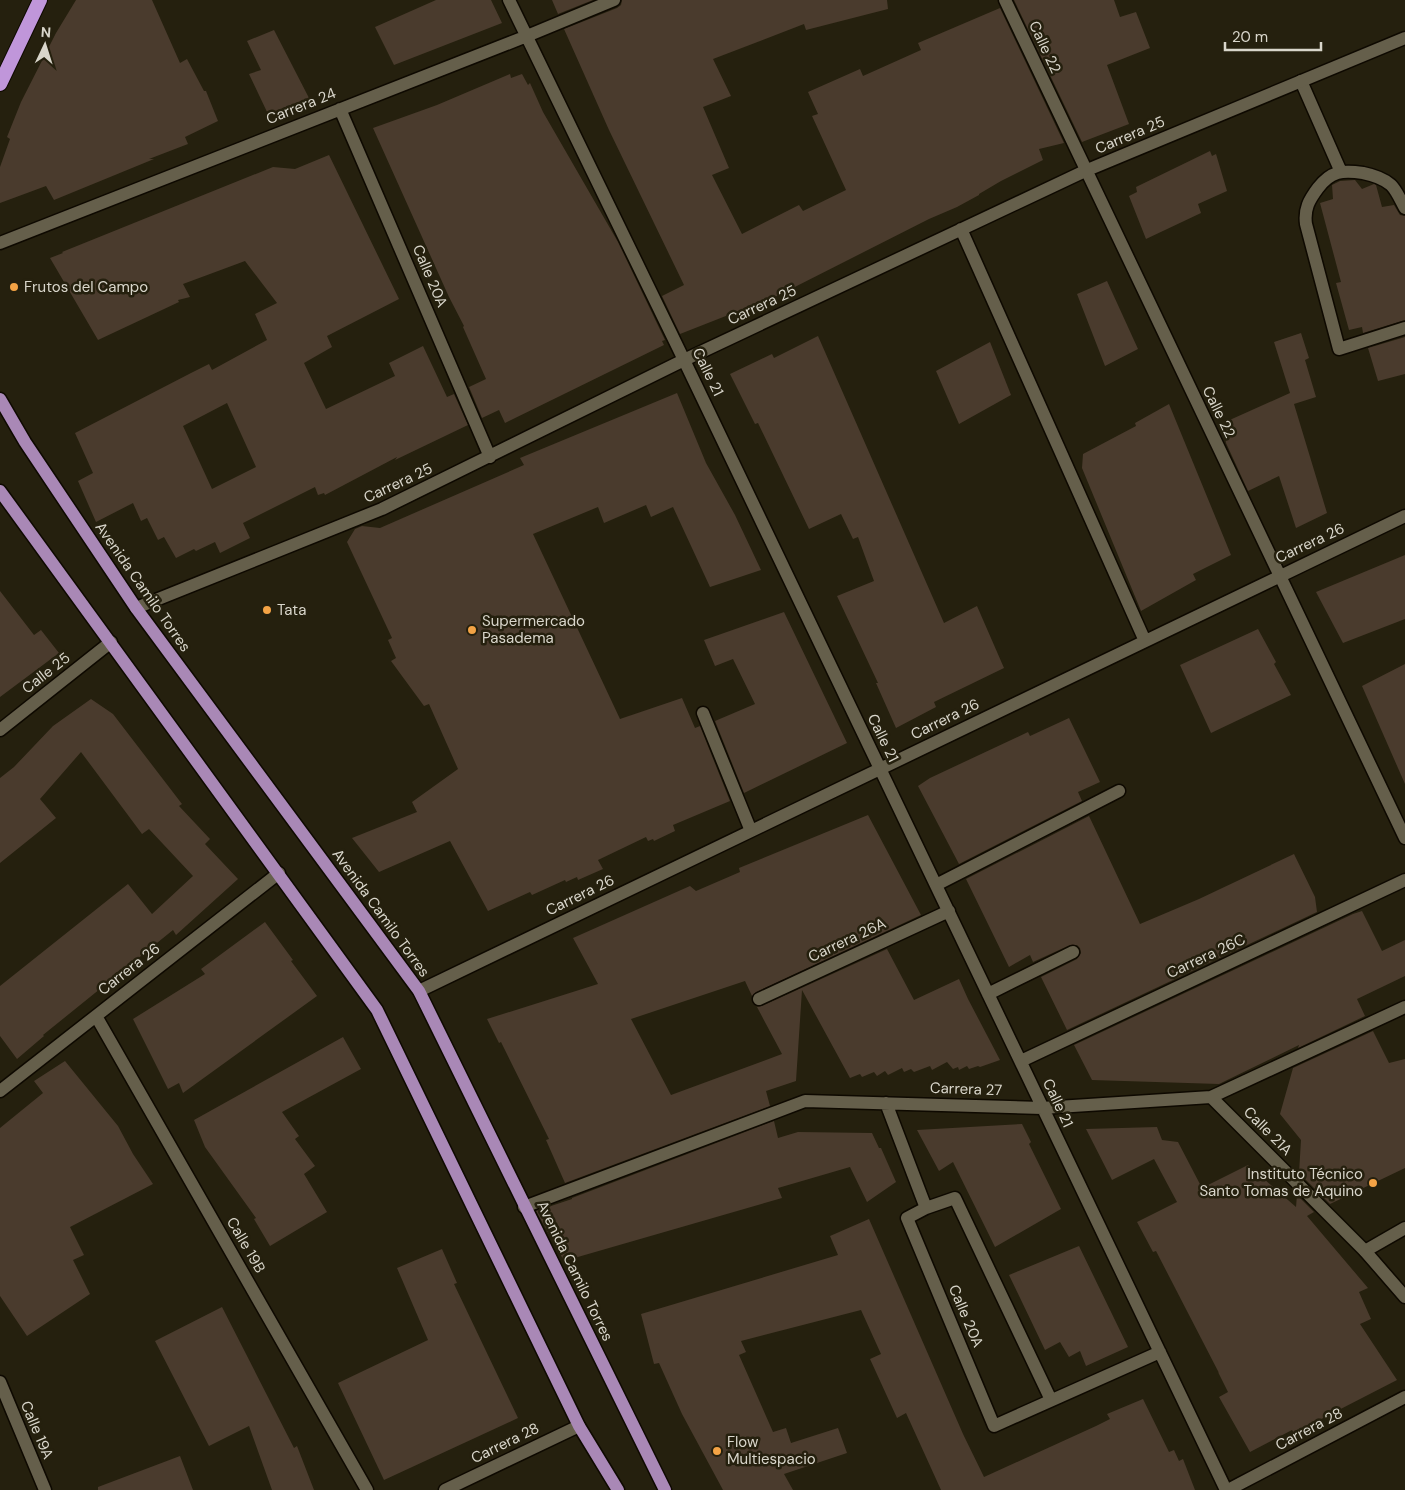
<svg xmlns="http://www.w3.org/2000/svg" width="1405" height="1490" viewBox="0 0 1405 1490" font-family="'DM Sans',sans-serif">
  <rect width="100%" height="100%" fill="#25200e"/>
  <path fill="#4a3b2d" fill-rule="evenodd" d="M76,0H152L180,63L187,59L204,91H206L218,121L185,137L188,144L149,159H154L54,200L46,186L0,203V167L10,139L7,137L21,102L56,33Z
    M436,0H491L502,23L394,65L375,27Z
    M552,0H593L558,14Z
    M622,0H887L888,9L806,30L804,24L713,59L731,96L703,107L729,168L712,175L742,234L799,205L803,211L846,190L812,116L818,114L808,92L860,69L863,76L921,50L918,43L1000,8L1064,143L1039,149L1043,160L1001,181L979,194V195L957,207L929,219L777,296L680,334L662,296L684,285L609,130L564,29L617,8L621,5Z
    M1014,0H1114L1120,17L1136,12L1150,48L1107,65L1129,124L1082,142Z
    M274,30L309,98L268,114L249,74L261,70L247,41Z
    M510,74L511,78L522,74L528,85L530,83L543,112L618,242L665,340L662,341L664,345L505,423L499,410L482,418L469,387L486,379L463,327L464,326L449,297L373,128L437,105Z
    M1210,151L1212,156L1216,154L1227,191L1198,204L1201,213L1146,239L1129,196L1137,192L1136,187Z
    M329,155L399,299L327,336L332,347L304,363L326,409L395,376L389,363L423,346L447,397L454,394L468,425L395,460L397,457L325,495L324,493L318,495L315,487L243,523L250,538L220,553L215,542L196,551L194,549L176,558L164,537L158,540L147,518L141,521L133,503L96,522L78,481L93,473L75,433L191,373L209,364L212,370L267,340L255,314L277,303L245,261L183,284L190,297L178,300L179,302L98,340L50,258L63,253L62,252L273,167L295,169ZM227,403L256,467L212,489L183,426Z
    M1355,180L1362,189L1374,184L1376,185L1382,207L1394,205L1400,215L1405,216V320L1363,333L1362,327L1349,330L1336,283L1341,282L1320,203L1333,199L1332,185L1340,181Z
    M1107,281L1138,349L1105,366L1077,294Z
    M1301,333L1309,358L1305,360L1316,397L1294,404L1327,513L1296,528L1279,476L1248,491L1226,443L1223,423L1290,393L1274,342Z
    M818,336L944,623L977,606L1004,668L934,702L936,707L896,728L876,683H878L837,596L874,581L858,537L853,539L841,514L809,529L758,423L755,424L730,374L772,354L774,358Z
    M1405,337V374L1378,381L1368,348Z
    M990,342L1011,395L959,424L936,371Z
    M677,393L706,463L735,515L761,570L710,587L673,507L651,517L646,505L604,523L598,507L533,534L620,719L682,698L695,728L700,726L730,801L673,825L675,831L654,841L653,839L648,841L646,837L598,860L603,869L578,880L577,877L566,882L565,880L532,895L530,892L488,911L450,841L379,872L352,838L417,812L412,802L458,769L429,704L424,706L391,661L396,658L388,640L392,638L347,542L355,529L362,526L380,528L524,465L520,458Z
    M1169,404L1231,555L1193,574L1196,580L1141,611L1082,468L1083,454L1136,426L1135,423Z
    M1405,555V619L1343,643L1316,592Z
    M0,591L34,635L41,630L59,653L0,697Z
    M784,612L847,743L744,793L715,721L755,704L733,659L715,666L704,640Z
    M1258,629L1276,662L1274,664L1291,695L1211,733L1180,665Z
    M1405,664V784L1362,686Z
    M91,699L113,714L182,804L179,806L210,839L205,844L238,879L176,935L173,930L43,1035L44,1036L17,1059L0,1036V986L128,884L152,914L193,876L149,829L142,834L81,752L40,799L56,818L0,863V778L14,767L53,726Z
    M1069,718L1100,782L1078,792L1082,801L959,864L918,786L930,778L1028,732L1030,736Z
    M868,815L921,915L756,992L752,996L745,981L631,1019L671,1095L782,1054L757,1007L762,1006L887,949L914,1000L959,979L968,999L1000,1060L980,1067L978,1066L969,1069L967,1066L959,1070L958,1067L953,1069L947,1062L932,1070L930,1066L914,1072L911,1069L904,1072L902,1068L888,1075L885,1071L877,1076L874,1072L862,1077L860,1074L850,1078L802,990L796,1081L766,1091L770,1106L565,1183L546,1140L549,1139L501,1042L499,1043L487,1019L598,984L573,938L690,886L696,891L740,872L739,868Z
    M1089,816L1140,924L1199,899L1294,854L1315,897L1317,912L1067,1030L1041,977L1077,959L1081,953L1080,948L1077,945H1070L1033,962L1030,955L1009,967L966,879Z
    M1362,911L1382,951L1405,940V976L1357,999L1365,1016L1298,1048L1299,1045L1219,1084L1092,1080L1074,1045L1353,914Z
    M265,922L293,960L291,961L317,996L183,1093L179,1083L168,1089L133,1019L205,974L201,969Z
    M1373,1031L1389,1063L1405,1059V1168L1330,1204L1299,1173L1301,1140L1280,1114L1293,1068Z
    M343,1037L361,1069L282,1112L299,1136L295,1139L315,1166L304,1174L327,1212L270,1246L254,1219L256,1218L205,1147L194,1120Z
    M65,1061L118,1126L133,1154L153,1184L70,1227L84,1255L73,1260L90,1294L27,1336L0,1296V1128L43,1093L34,1081Z
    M774,1121L778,1138L798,1132L872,1133L879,1148H881L896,1182L867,1202L850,1167L778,1188L782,1198L564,1261L536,1211L572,1199V1198Z
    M1022,1124L1031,1142L1029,1144L1061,1209L995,1247L953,1162L939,1171L917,1130Z
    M1157,1127L1162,1140L1178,1142L1202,1188L1248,1165L1296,1207L1297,1195L1314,1212L1307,1216L1368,1288L1359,1292L1371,1319L1360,1324L1397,1380L1294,1433L1292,1430L1250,1452L1219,1397L1228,1392L1218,1372L1219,1373L1156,1251L1153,1252L1137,1222L1177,1202L1154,1159L1112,1180L1086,1129Z
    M869,1219L963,1434L984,1477L1096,1426L1110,1419L1107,1414L1143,1399L1169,1452L1174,1450L1179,1461L1183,1459L1195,1490H941L906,1413L897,1418L870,1359L881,1354L861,1310L741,1341L746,1352L739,1355L773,1432L786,1428L791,1443L838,1428L847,1453L784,1474L793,1490H723L682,1414L659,1363L654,1364L641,1314L838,1255L830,1236Z
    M1079,1246L1128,1347L1086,1366L1080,1351L1069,1357L1060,1342L1045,1350L1009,1275Z
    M442,1249L457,1283L454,1284L518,1418L384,1480L338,1383L428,1340L397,1268Z
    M222,1307L294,1448L297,1446L314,1490H272L249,1426L209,1446L155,1341Z
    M180,1456L193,1490H98V1487Z"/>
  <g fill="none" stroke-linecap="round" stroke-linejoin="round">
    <defs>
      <path id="service" d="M1301,81L1341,172
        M1405,208C1401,201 1397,191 1391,185C1383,178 1373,175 1363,173C1342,170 1331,171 1318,188C1309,200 1304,209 1306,224L1339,349L1405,328
        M1365,1251L1405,1228"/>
      <path id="minor" d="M509,0L684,360L1226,1490
        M1005,0L1405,838
        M340,109L490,457
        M961,229L1145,641
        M0,243L527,36L614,0
        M136,608L382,509L684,360L1085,171L1405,38
        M703,713L751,831
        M0,730L111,642
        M936,885L1119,791
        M419,991L1405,516
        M988,994L1073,952
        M759,999L949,911
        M96,1016L367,1490
        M1021,1061L1405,880
        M0,1091L279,873
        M1211,1097L1365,1251L1405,1297
        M886,1103L926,1208
        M524,1207L805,1101L1042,1108L1211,1097L1405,1007
        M0,1382L45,1490
        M1051,1400L955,1198L926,1208L907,1218L994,1426L1160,1352
        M445,1490L579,1426
        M1228,1490L1405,1397"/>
      <path id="primary" d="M0,399L25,442L136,608L419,991L665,1490
        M0,491L377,1010L579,1426L618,1490"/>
      <path id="trunk" d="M0,84L40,0"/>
    </defs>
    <use href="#service" stroke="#0e0900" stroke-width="15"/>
    <use href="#minor" stroke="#0e0900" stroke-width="15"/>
    <use href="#primary" stroke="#0e0900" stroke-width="15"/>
    <use href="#trunk" stroke="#0e0900" stroke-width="16"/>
    <use href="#service" stroke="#655f4b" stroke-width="12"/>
    <use href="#minor" stroke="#655f4b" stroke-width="12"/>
    <use href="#primary" stroke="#a988b6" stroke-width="12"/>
    <use href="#trunk" stroke="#c096da" stroke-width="14"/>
  </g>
  <g fill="#f4a345" stroke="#25200e" stroke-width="2">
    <circle cx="14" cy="287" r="5"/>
    <circle cx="267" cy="610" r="5"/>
    <circle cx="472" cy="630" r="5"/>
    <circle cx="1373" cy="1183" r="5"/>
    <circle cx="717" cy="1451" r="5"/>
  </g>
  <g text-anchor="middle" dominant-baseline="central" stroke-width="5" stroke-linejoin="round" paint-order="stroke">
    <g font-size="15" fill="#d9d6cb" stroke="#25200e">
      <text transform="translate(1045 47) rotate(65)">Calle 22</text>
      <text transform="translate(301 106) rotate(-22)">Carrera 24</text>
      <text transform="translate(1130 135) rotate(-23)">Carrera 25</text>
      <text transform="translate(430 276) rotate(67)">Calle 20A</text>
      <text transform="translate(762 305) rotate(-25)">Carrera 25</text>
      <text transform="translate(708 372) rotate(64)">Calle 21</text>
      <text transform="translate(1219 412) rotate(64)">Calle 22</text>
      <text transform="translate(398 483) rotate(-25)">Carrera 25</text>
      <text transform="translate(1310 543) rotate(-25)">Carrera 26</text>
      <text transform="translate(143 587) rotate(55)">Avenida Camilo Torres</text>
      <text transform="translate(46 673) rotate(-38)">Calle 25</text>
      <text transform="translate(945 719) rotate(-26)">Carrera 26</text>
      <text transform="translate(883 738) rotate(64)">Calle 21</text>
      <text transform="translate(580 895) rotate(-26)">Carrera 26</text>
      <text transform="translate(381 913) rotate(54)">Avenida Camilo Torres</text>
      <text transform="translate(847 940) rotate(-25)">Carrera 26A</text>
      <text transform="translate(1206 956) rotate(-25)">Carrera 26C</text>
      <text transform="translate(129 969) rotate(-38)">Carrera 26</text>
      <text transform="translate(966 1089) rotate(2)">Carrera 27</text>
      <text transform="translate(1058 1103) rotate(65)">Calle 21</text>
      <text transform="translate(1268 1131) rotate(45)">Calle 21A</text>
      <text transform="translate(246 1245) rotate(60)">Calle 19B</text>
      <text transform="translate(575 1271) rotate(64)">Avenida Camilo Torres</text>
      <text transform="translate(966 1316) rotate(67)">Calle 20A</text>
      <text transform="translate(1309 1429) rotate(-28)">Carrera 28</text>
      <text transform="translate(37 1430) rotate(67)">Calle 19A</text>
      <text transform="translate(505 1443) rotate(-26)">Carrera 28</text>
    </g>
    <g font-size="15" fill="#d9d6cb" stroke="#25200e" text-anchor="start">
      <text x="24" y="287">Frutos del Campo</text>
      <text x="277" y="610">Tata</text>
      <text x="482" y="621">Supermercado<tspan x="482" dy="17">Pasadema</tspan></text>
      <text x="1363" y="1174" text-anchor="end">Instituto Técnico<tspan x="1363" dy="17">Santo Tomas de Aquino</tspan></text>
      <text x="727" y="1442">Flow<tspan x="727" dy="17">Multiespacio</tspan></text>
    </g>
  </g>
  <g transform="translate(45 45) rotate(4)" stroke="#25200e" stroke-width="4" paint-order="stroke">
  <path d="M0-4L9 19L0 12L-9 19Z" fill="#d9d6cb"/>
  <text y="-8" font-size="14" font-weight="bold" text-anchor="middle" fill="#d9d6cb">N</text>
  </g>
  <path d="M1225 42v8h96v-8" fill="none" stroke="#d9d6cb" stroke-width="2.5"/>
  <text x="1232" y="42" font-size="15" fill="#d9d6cb" stroke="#25200e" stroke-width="4" paint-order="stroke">20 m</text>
</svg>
